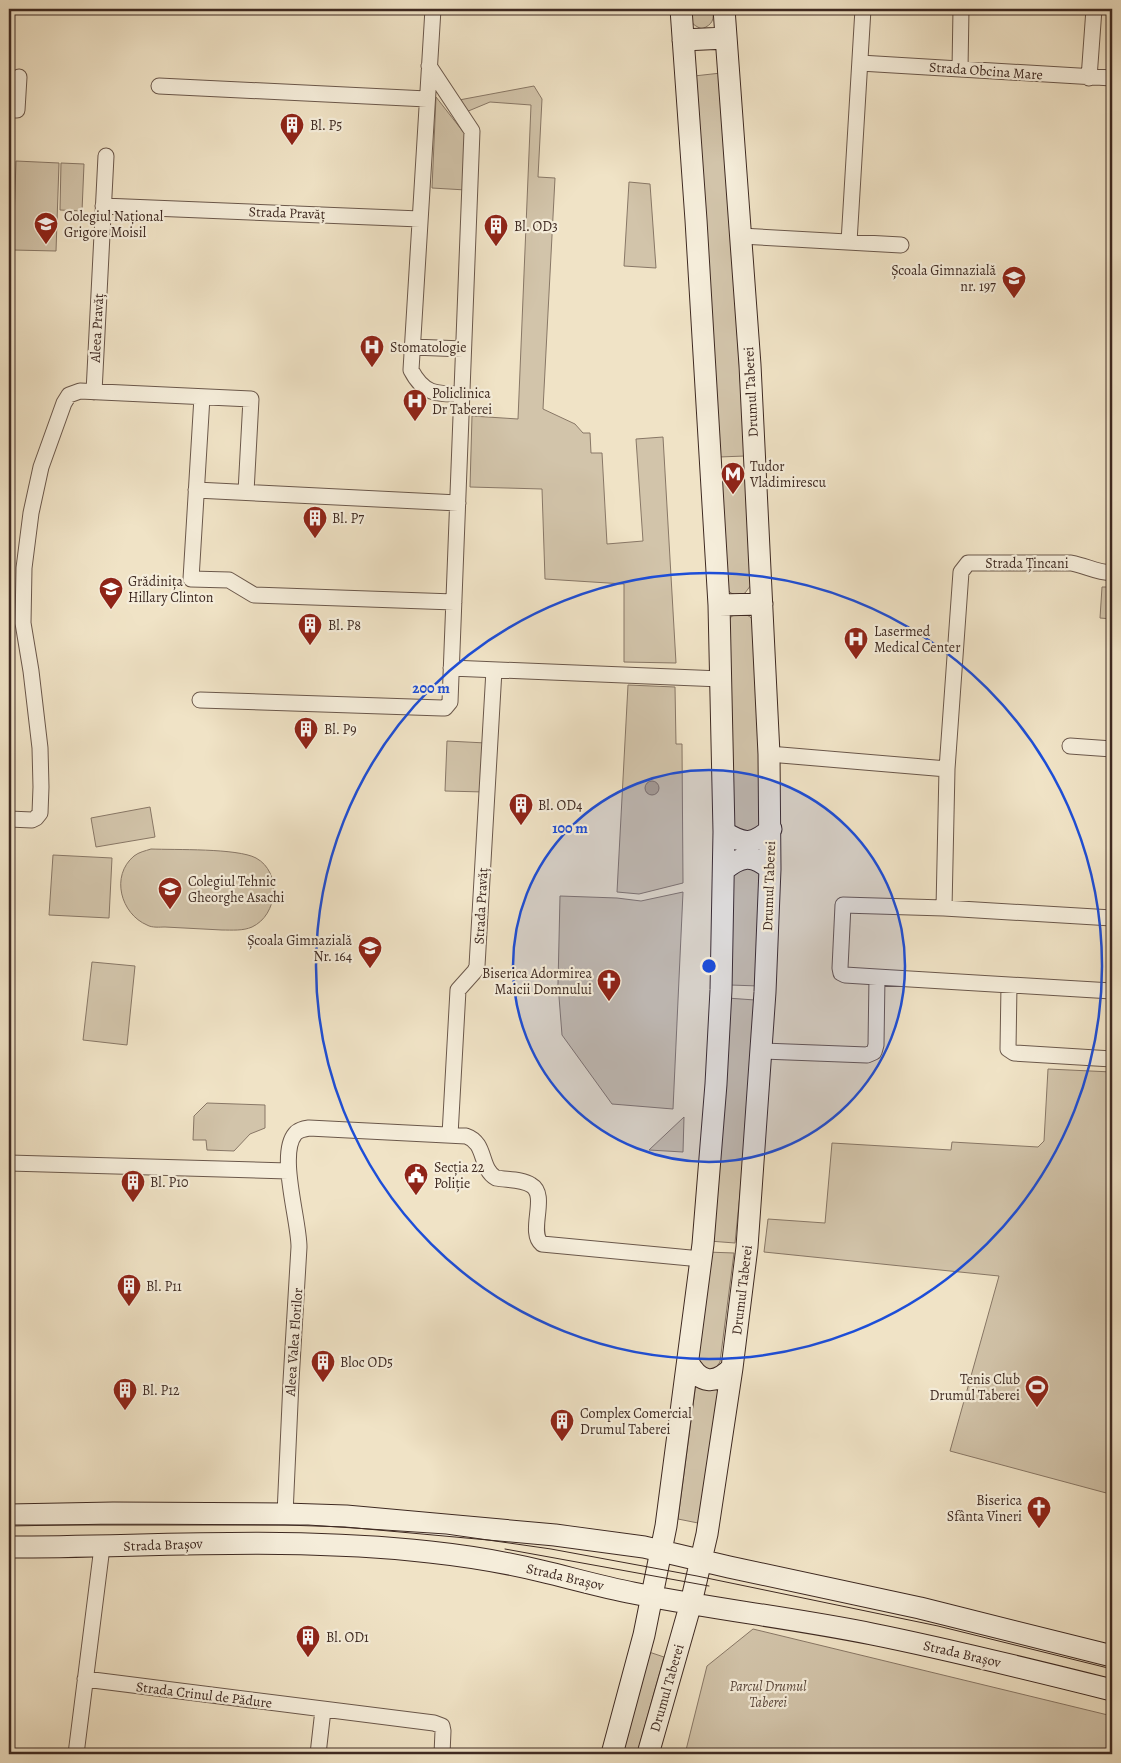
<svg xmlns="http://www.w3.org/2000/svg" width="1121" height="1763" viewBox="0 0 1121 1763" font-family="Alegreya,serif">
  <rect width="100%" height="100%" fill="#f0e3c6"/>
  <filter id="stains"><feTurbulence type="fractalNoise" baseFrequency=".004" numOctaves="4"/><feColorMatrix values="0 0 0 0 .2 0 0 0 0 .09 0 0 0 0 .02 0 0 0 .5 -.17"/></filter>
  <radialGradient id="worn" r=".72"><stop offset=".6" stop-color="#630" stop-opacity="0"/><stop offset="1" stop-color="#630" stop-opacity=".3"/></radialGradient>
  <path fill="#d2c4aa" stroke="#876" d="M689,9H713C714,20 713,24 702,29C690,24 690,21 689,9Z
    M721,73L745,456L719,457L694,76Z
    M534,86L542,99L538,177L555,178L543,409L575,424L583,433H590L591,453H602L607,544L643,541L636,439L663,437L676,663L624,662V584L545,579L542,489L470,487L472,416L518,419L531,105L490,102L466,112L459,100Z
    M436,97L468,138L466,190L432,188Z
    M16,161L59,163L56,251L13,250Z
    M61,163L84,164L82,211L60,210Z
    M9,181H13L9,246Z
    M629,182L650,184L656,268L624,266Z
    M746,474L751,585L745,593L739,596L731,593L726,588L720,475Z
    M1102,587H1112V619L1100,618Z
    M739,614C749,614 752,617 755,626L761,828L750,833L736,828L733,822L728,621L732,616Z
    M628,685L675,687L676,744H682L683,883L639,894L617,892Z
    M447,741L486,743L484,792L445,791Z
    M150,807L155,837L96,847L91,818Z
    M151,849C175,850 237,848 256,858C282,872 278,915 252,927C243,931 232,930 222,930C203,929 184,928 165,927C160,927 152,928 147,925C121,914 110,876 134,856C139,852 145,851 151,849Z
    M53,855L112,858L109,918L49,915Z
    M747,866L759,872V986L730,985L733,876Z
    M683,892L673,1109L612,1104L562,1035L558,984L560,896L617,898L641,901Z
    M92,962L135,966L127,1045L83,1040Z
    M727,998L755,1000L748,1114L735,1243L709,1241Z
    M1048,1069L1112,1072V1504L1108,1503L1110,1494L950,1451L999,1276L764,1252L768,1219L825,1223L832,1143L951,1150L952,1142L1038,1147L1044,1141Z
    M207,1103L265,1105V1128L250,1134L234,1151L207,1150L206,1140H193L194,1116Z
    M684,1117L683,1152L649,1150Z
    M707,1252L734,1253L720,1362L712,1373L695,1362Z
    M696,1383L724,1384L698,1523L678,1519Z
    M753,1629L1112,1716V1754H685L707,1666Z
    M649,1652L664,1657L637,1754H621Z"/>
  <path fill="#b4a48e" stroke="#857363" d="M645 788a7 7 0 1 1 14 0a7 7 0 1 1-14 0Z"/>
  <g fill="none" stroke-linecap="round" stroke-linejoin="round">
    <defs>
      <path id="street" d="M433,9L411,370C424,395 437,394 462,394
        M860,63L1112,78
        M960,69L961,9
        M1089,78L1094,9
        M159,86L427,99
        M9,110H17L19,77
        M103,206L420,219
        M741,236L901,245
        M849,242L863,9
        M413,347L463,349
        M94,392L106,156
        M202,397L191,579L229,580L254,595L454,602
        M196,490L458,503
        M451,668L721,679
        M200,700L442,708H445L450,702L472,131L429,66
        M1070,746L1112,749
        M769,754L947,769
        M9,819L32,820L36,818L40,813L41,787L40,748L31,671L23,623L24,568L31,513L41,467L64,403L69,395L80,391L251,399L246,492
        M944,908L947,769L961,572L968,563H1071C1087,566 1095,572 1112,573
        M1112,918L944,908L843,905L840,968L841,973L845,975L877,977L1112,991
        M1009,985L1008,1049L1014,1053L1112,1059
        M763,1051L867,1055L874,1052L876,1045L877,977
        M450,1135L458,990L475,971L477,966L494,670
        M9,1163L288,1171
        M285,1514L291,1381L299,1247C299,1220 278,1154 295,1134C298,1130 303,1129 309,1128L466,1136C487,1143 479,1168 496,1178C507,1180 522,1179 531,1185C549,1195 527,1232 542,1244L701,1259
        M85,1679L434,1723L442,1726L443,1731L442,1754
        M76,1754L102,1547
        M318,1754L323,1710"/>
      <path id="secondary" d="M683,40L726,38
        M719,605L762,604
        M724,832C744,845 753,845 771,829
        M724,870C741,855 753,854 770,869
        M688,1362C700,1384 715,1385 732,1368
        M9,1515L113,1513L285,1514L346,1516L555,1535L644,1547L729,1567L920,1608L1112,1656
        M9,1547C149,1547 290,1536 430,1552C467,1556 504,1562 541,1571C571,1578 602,1587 633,1593C712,1609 793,1618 872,1634C952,1650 1032,1670 1112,1690
        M612,1754L644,1635L666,1526L703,1244L716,1084L721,990L724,832L719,605L696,220L681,9
        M648,1754L691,1603L707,1534L732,1368L747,1247L765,992L770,869L769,754L750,365L724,9"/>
    </defs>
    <use href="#street" stroke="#6b584b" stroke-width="17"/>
    <use href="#secondary" stroke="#3f2a22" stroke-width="23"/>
    <use href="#street" stroke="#f5edda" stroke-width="15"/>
    <use href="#secondary" stroke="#f5edda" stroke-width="21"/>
    <path stroke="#3f2a22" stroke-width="1" d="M9,1525H308L446,1534L551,1549L697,1576L938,1626L1112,1669
      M505,1549L709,1586"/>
  </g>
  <circle cx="709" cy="966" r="196" fill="#1d4ed8" fill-opacity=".12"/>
  <g fill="none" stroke="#1d4ed8" stroke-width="2.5">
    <circle cx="709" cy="966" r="196"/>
    <circle cx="709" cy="966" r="393"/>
  </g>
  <defs>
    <symbol id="building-pin" viewBox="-11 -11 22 30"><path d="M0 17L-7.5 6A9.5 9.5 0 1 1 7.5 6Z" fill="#8f2418" stroke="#f5edda"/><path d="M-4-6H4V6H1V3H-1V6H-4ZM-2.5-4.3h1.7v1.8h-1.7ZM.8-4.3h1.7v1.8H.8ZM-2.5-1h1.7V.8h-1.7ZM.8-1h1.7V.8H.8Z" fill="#fff"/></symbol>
    <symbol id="school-pin" viewBox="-11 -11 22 30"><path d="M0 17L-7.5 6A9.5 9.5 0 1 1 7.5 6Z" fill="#8f2418" stroke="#f5edda"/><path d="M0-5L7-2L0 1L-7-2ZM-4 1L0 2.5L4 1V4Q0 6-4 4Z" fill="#fff"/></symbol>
    <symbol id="hospital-pin" viewBox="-11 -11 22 30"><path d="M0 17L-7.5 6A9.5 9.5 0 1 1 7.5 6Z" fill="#8f2418" stroke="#f5edda"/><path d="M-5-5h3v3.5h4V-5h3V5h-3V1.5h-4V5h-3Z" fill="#fff"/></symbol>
    <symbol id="metro-pin" viewBox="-11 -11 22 30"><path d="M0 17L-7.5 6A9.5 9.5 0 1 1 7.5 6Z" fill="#8f2418" stroke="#f5edda"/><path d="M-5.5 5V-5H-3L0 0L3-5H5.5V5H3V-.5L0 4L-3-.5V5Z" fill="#fff"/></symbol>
    <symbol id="church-pin" viewBox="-11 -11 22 30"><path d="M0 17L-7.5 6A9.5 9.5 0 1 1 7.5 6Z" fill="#8f2418" stroke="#f5edda"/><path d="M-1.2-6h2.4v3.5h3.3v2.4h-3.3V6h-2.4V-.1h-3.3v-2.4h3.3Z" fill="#fff"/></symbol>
    <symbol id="civic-pin" viewBox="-11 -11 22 30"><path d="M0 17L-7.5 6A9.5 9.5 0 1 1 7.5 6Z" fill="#8f2418" stroke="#f5edda"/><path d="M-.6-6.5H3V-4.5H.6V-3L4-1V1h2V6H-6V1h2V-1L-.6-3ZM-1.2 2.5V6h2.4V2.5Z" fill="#fff"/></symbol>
    <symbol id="stadium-pin" viewBox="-11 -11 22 30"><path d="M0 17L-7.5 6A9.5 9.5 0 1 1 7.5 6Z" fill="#8f2418" stroke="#f5edda"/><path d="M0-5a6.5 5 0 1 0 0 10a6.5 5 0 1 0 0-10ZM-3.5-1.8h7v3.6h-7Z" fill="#fff"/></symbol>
  </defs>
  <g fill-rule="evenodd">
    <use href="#building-pin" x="278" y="111" width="28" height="38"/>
    <use href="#school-pin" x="32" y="210" width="28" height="38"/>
    <use href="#building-pin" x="482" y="212" width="28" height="38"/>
    <use href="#school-pin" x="1000" y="264" width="28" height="38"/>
    <use href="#hospital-pin" x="358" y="333" width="28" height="38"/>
    <use href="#hospital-pin" x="401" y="387" width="28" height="38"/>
    <use href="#metro-pin" x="719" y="460" width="28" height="38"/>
    <use href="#building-pin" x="301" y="504" width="28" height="38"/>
    <use href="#school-pin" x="97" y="575" width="28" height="38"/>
    <use href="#building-pin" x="296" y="611" width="28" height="38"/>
    <use href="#hospital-pin" x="842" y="625" width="28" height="38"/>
    <use href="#building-pin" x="292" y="715" width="28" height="38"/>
    <use href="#building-pin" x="507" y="791" width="28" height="38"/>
    <use href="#school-pin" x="156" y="875" width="28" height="38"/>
    <use href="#school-pin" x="356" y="934" width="28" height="38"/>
    <use href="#church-pin" x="595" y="967" width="28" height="38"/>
    <use href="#civic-pin" x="402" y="1161" width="28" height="38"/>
    <use href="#building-pin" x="119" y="1168" width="28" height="38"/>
    <use href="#building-pin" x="115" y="1272" width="28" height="38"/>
    <use href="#building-pin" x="309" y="1348" width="28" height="38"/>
    <use href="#stadium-pin" x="1023" y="1373" width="28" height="38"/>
    <use href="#building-pin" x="111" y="1376" width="28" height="38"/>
    <use href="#building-pin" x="548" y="1407" width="28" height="38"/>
    <use href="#church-pin" x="1025" y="1494" width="28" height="38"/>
    <use href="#building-pin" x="294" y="1623" width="28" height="38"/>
  </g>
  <g text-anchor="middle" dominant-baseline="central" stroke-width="4.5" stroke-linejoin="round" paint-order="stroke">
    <g font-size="14" fill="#3f2a22" stroke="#f5edda">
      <text transform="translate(986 71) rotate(4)">Strada Obcina Mare</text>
      <text transform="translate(287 213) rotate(2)">Strada Pravăț</text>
      <text transform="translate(97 328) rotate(-87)">Aleea Pravăț</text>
      <text transform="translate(751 392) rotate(-93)">Drumul Taberei</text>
      <text x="1027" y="563">Strada Țincani</text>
      <text transform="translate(769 886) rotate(-88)">Drumul Taberei</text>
      <text transform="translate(481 906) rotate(-87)">Strada Pravăț</text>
      <text transform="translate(742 1290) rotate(-83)">Drumul Taberei</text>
      <text transform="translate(294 1342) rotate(-86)">Aleea Valea Florilor</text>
      <text transform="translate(163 1545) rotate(-2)">Strada Brașov</text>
      <text transform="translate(565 1577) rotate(13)">Strada Brașov</text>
      <text transform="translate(962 1654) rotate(13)">Strada Brașov</text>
      <text transform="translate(667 1688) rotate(-74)">Drumul Taberei</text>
      <text transform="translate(204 1695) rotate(7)">Strada Crinul de Pădure</text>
    </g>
    <g font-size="14" fill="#3f2a22" stroke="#f5edda" text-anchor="start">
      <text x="310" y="125">Bl. P5</text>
      <text x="64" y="216">Colegiul Național<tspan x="64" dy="16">Grigore Moisil</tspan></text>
      <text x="514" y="226">Bl. OD3</text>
      <text x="996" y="270" text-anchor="end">Școala Gimnazială<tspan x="996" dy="16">nr. 197</tspan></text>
      <text x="390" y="347">Stomatologie</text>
      <text x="432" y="393">Policlinica<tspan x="432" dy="16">Dr Taberei</tspan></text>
      <text x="750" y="466">Tudor<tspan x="750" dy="16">Vladimirescu</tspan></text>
      <text x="332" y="518">Bl. P7</text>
      <text x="128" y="581">Grădinița<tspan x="128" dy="16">Hillary Clinton</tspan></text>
      <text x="328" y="625">Bl. P8</text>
      <text x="874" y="631">Lasermed<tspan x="874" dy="16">Medical Center</tspan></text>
      <text x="324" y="729">Bl. P9</text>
      <text x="538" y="805">Bl. OD4</text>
      <text x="188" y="881">Colegiul Tehnic<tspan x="188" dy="16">Gheorghe Asachi</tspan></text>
      <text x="352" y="940" text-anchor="end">Școala Gimnazială<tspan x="352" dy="16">Nr. 164</tspan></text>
      <text x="592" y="973" text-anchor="end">Biserica Adormirea<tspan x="592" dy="16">Maicii Domnului</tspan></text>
      <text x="434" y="1167">Secția 22<tspan x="434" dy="16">Poliție</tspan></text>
      <text x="150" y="1182">Bl. P10</text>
      <text x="146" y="1286">Bl. P11</text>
      <text x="340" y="1362">Bloc OD5</text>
      <text x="1020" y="1379" text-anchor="end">Tenis Club<tspan x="1020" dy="16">Drumul Taberei</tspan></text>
      <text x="142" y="1390">Bl. P12</text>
      <text x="580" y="1413">Complex Comercial<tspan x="580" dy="16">Drumul Taberei</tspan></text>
      <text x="1022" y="1500" text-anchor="end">Biserica<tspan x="1022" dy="16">Sfânta Vineri</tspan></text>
      <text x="326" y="1637">Bl. OD1</text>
    </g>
    <g font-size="14" font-style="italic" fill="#5c493d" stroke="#f5edda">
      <text x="768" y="1686">Parcul Drumul<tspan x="768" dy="16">Taberei</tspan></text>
    </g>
  </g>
  <circle cx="709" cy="966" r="8" fill="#1d4ed8" stroke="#f5edda" stroke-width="2.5"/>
  <g font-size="15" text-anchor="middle" font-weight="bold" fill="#1d4ed8" stroke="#f5edda" stroke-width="4.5" stroke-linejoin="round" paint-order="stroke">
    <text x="431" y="693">200 m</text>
    <text x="570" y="833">100 m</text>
  </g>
  <rect width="1121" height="1763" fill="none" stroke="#f0e3c6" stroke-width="30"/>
  <rect x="10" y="10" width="1101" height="1743" fill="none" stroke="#3f2a22" stroke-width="2.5"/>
  <rect x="15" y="15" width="1091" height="1733" fill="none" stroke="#3f2a22"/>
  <rect width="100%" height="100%" filter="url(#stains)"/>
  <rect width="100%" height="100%" fill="url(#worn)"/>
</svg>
